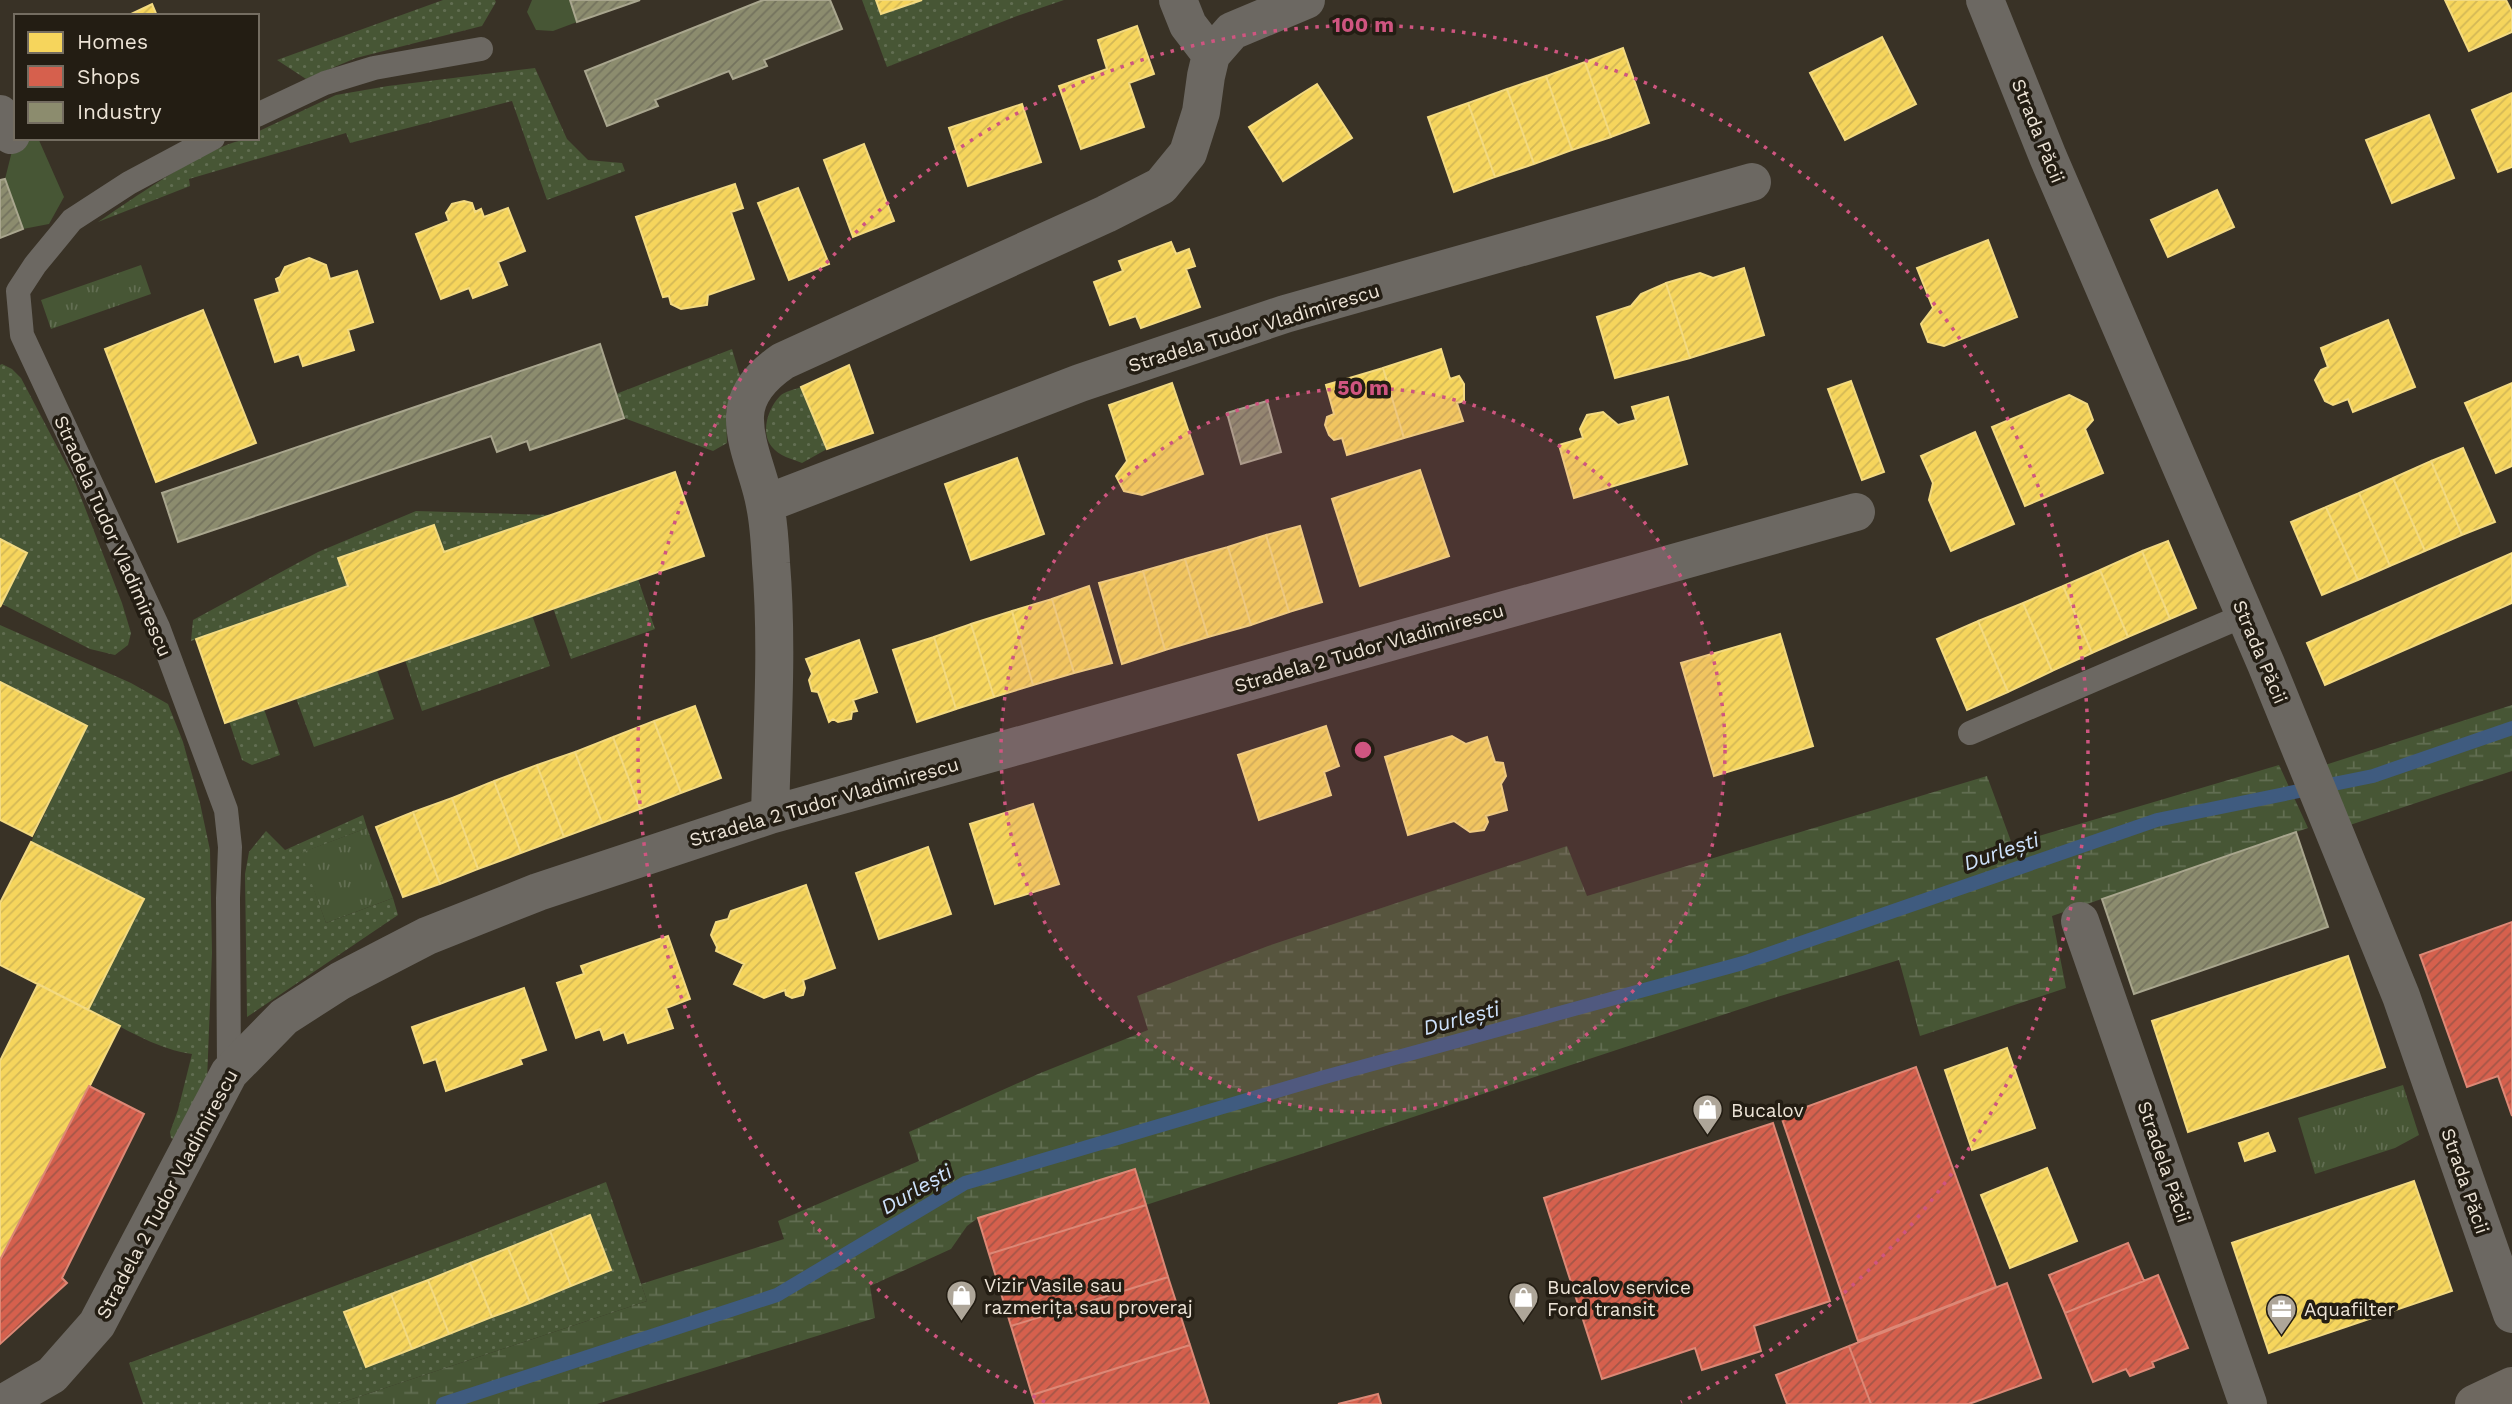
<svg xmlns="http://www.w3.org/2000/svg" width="2512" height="1404" viewBox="0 0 2512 1404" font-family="'Work Sans',sans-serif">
  <defs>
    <pattern id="wetland-marsh" width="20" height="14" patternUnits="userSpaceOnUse" patternTransform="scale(1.75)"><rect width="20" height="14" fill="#475635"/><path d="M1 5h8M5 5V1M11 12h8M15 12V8" fill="none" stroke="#626e52"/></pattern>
    <pattern id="park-tufts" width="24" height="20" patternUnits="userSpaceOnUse" patternTransform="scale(1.75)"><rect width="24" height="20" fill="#475635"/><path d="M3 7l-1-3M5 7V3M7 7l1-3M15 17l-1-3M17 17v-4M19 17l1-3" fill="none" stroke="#626e52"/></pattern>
    <pattern id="garden-dots" width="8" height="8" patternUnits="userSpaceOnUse" patternTransform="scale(1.75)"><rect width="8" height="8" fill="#475635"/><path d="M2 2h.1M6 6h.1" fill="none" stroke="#626e52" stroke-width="1.8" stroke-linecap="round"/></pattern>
    <pattern id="homes-hatch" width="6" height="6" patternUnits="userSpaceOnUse" patternTransform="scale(1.75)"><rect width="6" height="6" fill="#f6d55c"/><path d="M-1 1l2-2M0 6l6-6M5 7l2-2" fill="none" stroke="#d3b856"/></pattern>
    <pattern id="shops-hatch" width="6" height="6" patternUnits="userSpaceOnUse" patternTransform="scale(1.75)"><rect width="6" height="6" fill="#d6604d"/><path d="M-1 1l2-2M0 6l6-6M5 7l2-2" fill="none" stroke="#a45648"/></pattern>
    <pattern id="industry-hatch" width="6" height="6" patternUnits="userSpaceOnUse" patternTransform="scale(1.75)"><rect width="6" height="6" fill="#8c8c6e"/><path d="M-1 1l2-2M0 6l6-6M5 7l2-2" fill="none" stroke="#74735e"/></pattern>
  </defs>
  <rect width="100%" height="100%" fill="#393226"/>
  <path fill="#475635" d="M532,0H570L577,22L553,31L536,30L527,12Z
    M16,135V138H38L64,197L49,224L23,229L5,179Z"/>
  <path fill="url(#wetland-marsh)" d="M2512,705V771L2350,825L2325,765Z
    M2279,765L2308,828L2052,916L2066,988L1920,1036L1899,960L1777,997L1146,1205L1135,1170L978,1218L967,1226L951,1249L870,1286L875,1318L597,1404H337L647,1301L641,1284L784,1239L778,1221L919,1161L909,1132L1038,1074L1148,1030L1137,996L1268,946L1567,846L1587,896L1987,776L2012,844Z"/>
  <path fill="url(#park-tufts)" d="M141,265L151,294L51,329L41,300Z
    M367,828L393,898L326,923L300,853Z
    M2403,1085L2419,1135L2395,1148L2315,1174L2298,1118Z"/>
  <path fill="url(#garden-dots)" d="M443,0H495L496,2L482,26L356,58L306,79L277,60Z
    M862,0H1064L1017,16L887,67Z
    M535,68L567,139L588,160L622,163L625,171L547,200L512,101L350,143L346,133L189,179L190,186L98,222C135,198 216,138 257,138V132L336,95L388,86Z
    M732,349L740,376L726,412L727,443L713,451L624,418L616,394Z
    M2,364L12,369L21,378L73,477L122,603L131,633L128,645L115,655L90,649L2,604L27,553L0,539V365Z
    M801,387L827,449L802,463C792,459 779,456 772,447C760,433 768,408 780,396C785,391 794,390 801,387Z
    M416,511L550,515L444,552L433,525L338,558L348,586L191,641L193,620L318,552Z
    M638,579L655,629L571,659L553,608Z
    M532,615L550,666L422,711L405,660Z
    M0,625L131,683L168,704L183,742L200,803L210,850L212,953L207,1081L176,1140L171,1138L170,1132L178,1110L192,1054C155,1049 121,1026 88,1010L143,899L31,842L87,726L0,682Z
    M377,670L394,719L314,747L296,698Z
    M264,709L280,755L252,765L242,760L229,721Z
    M363,815L367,828L301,853L326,923L393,898L398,915L247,1017L245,874L249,852L266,831L285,850Z
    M606,1182L647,1301L337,1404H143L129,1363L468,1236Z"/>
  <path fill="url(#homes-hatch)" stroke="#f3da81" stroke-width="2" d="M876,0H922L881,14Z
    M2445,0H2506L2512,12V32L2469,51Z
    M152,4L157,16H127Z
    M1137,26L1154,74L1129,83L1144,127L1081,149L1059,86L1107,69L1098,40Z
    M1882,37L1916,104L1845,140L1810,73Z
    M1623,48L1649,123L1611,137L1585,62Z
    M1585,62L1611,137L1572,150L1546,76Z
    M1546,76L1572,150L1534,164L1507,89Z
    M1317,84L1352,138L1283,181L1249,127Z
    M1507,89L1534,164L1495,177L1468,103Z
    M2512,93V167L2498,172L2472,110Z
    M1468,103L1495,177L1454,192L1428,117Z
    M1022,104L1041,162L968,186L949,128Z
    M2429,115L2454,178L2392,203L2366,140Z
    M864,144L894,221L853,237L824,160Z
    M735,184L743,208L731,212L754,279L708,295L707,305L681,309L671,304L669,296L663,297L636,217Z
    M798,188L829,264L789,280L758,203Z
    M2217,190L2234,227L2168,257L2151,220Z
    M464,201L472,203L475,212L481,209L484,217L508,208L525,251L498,262L507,285L473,298L469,288L441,299L416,234L449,221L446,213L452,204Z
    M1988,240L2017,317L1944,346L1928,342L1921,324L1933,308L1917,268Z
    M1171,242L1176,254L1189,249L1195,266L1186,269L1200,307L1141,328L1136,316L1110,325L1094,282L1123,271L1119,261Z
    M309,258L326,265L330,279L357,271L373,322L348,330L354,350L303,366L299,354L275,362L255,300L280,292L276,279L280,277L285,267Z
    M1744,268L1764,335L1690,358L1666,283L1700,273L1713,278Z
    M1666,283L1690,358L1615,378L1597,317L1631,306L1641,294Z
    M203,310L256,443L156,482L105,349Z
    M2388,320L2415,387L2353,412L2348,399L2333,405L2325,401L2315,380L2321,370L2328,367L2321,348Z
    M1441,349L1450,379L1459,376L1464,384V401L1457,403L1463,421L1404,438L1383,368Z
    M849,365L873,433L827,449L801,387Z
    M1383,368L1404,438L1347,455L1342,438L1334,440L1329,435L1325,425L1327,417L1334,414L1326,385Z
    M1851,381L1884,472L1862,480L1828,389Z
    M1172,383L1203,474L1142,495L1124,491L1116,476L1127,461L1109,405Z
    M2512,383V466L2496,473L2465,403Z
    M2069,395L2087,404L2093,420L2085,429L2103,473L2025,506L1992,427Z
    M1668,397L1687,464L1574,498L1559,445L1583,438L1580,429L1587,415L1603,412L1618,425L1636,420L1632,407Z
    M1975,432L2014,524L1951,551L1929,500L1933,483L1921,456Z
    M2463,448L2495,522L2462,535L2431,461Z
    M1017,458L1044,534L971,560L945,484Z
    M2431,461L2462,535L2425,551L2393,478Z
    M1420,470L1449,556L1360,586L1332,499Z
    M675,472L704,556L225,723L196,639L348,586L338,558L434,525L444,552Z
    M2393,478L2425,551L2390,566L2359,493Z
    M2359,493L2390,566L2358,580L2326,507Z
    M2326,507L2358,580L2322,595L2291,522Z
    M1300,526L1322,602L1289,612L1266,535Z
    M1266,535L1289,612L1251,625L1228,547Z
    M0,539L27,553L0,607Z
    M2168,541L2196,608L2170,619L2142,551Z
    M1228,547L1251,625L1208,637L1185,559Z
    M2142,551L2170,619L2128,637L2100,570Z
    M2512,553V603L2325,685L2307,643Z
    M1185,559L1208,637L1165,650L1143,571Z
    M2100,570L2128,637L2092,653L2063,586Z
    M1143,571L1165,650L1122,664L1099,583Z
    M1089,586L1112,663L1074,673L1052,599Z
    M2063,586L2092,653L2052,671L2023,603Z
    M1052,599L1074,673L1033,685L1012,611Z
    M2023,603L2052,671L2008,692L1978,621Z
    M1012,611L1033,685L994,697L971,624Z
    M1978,621L2008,692L1967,710L1937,639Z
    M971,624L994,697L956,709L934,637Z
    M1780,634L1813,746L1714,776L1681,663Z
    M934,637L956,709L917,722L893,650Z
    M859,640L877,692L853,700L857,711L852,712L851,719L838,722L833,719L829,722L818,692L812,691L809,680L812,674L806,659Z
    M0,682L87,726L32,836L0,820Z
    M695,706L721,778L681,793L654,721Z
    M654,721L681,793L640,809L613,737Z
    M1326,726L1339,766L1324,772L1331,795L1259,820L1238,755Z
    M1452,736L1466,744L1487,737L1495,762L1503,763L1506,776L1501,784L1507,810L1486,816L1488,822L1484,830L1470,832L1454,821L1408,835L1385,757Z
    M613,737L640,809L602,823L575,752Z
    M575,752L602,823L564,837L537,765Z
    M537,765L564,837L521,853L494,781Z
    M494,781L521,853L478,869L452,798Z
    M452,798L478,869L440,884L413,812Z
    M1033,804L1059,884L995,904L970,824Z
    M413,812L440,884L403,897L376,827Z
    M31,842L144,899L88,1010L0,965V903Z
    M928,847L951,914L879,939L856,873Z
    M806,885L835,968L803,980L805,988L803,995L792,998L786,995L785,990L764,998L734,984L744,964L716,951L717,947L711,935L716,922L728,919L731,911Z
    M668,936L690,999L666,1008L673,1028L628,1043L624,1032L604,1040L600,1029L576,1038L557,983L584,974L581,966Z
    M2348,956L2385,1067L2188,1132L2152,1021Z
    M38,984L120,1026L3,1258L0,1257V1061Z
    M524,988L546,1050L520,1059L522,1064L446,1091L436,1059L424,1063L412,1027Z
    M2007,1048L2035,1128L1972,1150L1945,1070Z
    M2268,1133L2275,1151L2245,1161L2239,1143Z
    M2047,1168L2077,1241L2010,1268L1981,1195Z
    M2414,1181L2452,1291L2269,1353L2232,1243Z
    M590,1215L611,1270L571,1286L550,1231Z
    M550,1231L571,1286L530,1303L508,1248Z
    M508,1248L530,1303L492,1317L470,1263Z
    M470,1263L492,1317L449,1334L428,1280Z
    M428,1280L449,1334L412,1349L391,1294Z
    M391,1294L412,1349L366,1367L344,1312Z"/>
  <path fill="url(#shops-hatch)" stroke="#dd8876" stroke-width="2" d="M2512,922V1116L2498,1076L2467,1087L2420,955Z
    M1916,1067L1996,1287L1858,1341L1781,1116Z
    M89,1086L144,1114L62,1278L67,1283L0,1344V1260Z
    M1773,1123L1830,1301L1754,1326L1761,1351L1702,1370L1695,1348L1602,1379L1544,1198Z
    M1135,1169L1146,1205L989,1254L978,1218Z
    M1146,1205L1168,1277L1011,1326L989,1254Z
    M2128,1243L2144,1281L2065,1313L2049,1275Z
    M2158,1275L2188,1348L2152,1362L2154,1367L2130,1376L2126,1369L2093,1382L2065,1313Z
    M1168,1277L1190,1345L1032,1395L1011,1326Z
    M2007,1283L2041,1378L1969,1404H1871L1849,1346Z
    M1190,1345L1209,1404H1035L1032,1395Z
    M1849,1346L1871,1404H1787L1776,1375Z
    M1378,1394L1381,1404H1338Z"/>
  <path fill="url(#industry-hatch)" stroke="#a9a68e" stroke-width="2" d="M570,0H640L577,22Z
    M763,0H830L842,29L764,60L767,66L733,79L729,71L655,100L658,106L607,126L585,71Z
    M5,179L23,229L0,238V180Z
    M600,344L624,418L530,450L527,441L497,452L491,436L178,542L162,493Z
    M1267,401L1281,452L1241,464L1227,413Z
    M2296,832L2328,927L2134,994L2102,899Z"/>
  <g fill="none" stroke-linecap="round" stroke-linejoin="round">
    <path stroke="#3f5b7f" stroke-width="14" d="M443,1404L777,1295L965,1183L1321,1078L1743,963L2157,820L2373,776L2512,728"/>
    <path stroke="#6c6862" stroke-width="24" d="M257,115L325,83L374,68L481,49
      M213,138L129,183L72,220L35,265L18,291L22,335L158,627L226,810L230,847L228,898L229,1073
      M1970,733L2245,615"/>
    <path stroke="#6c6862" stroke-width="38" d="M1178,0L1188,25L1211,55
      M1985,0L2048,157L2266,664L2401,996L2512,1314
      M0,114L11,135
      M765,504L1080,383L1285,314L1752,182
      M770,815C772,732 778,647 771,563C770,544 769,524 765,505C760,475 744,446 745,416C746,391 764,374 783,361L1106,214L1161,186L1188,153L1201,112L1206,76L1211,55L1232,31L1306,0
      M2080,921L2248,1404
      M2,1404L52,1375L97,1324L229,1073L284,1017L340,981L427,936L538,892L770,815L1856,512"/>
    <path stroke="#6e6860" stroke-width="38" d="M2474,1404L2512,1386"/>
  </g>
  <circle cx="1363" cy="750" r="362" fill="#cf5580" fill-opacity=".12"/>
  <g fill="none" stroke="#cf5580" stroke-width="3.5" stroke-dasharray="3.5 7">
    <circle cx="1363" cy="750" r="362"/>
    <path d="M1045 1402A725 725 0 1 1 1681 1402"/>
  </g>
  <defs>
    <symbol id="shop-pin" viewBox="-11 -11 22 30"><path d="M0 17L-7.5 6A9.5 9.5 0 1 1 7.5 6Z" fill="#aea699" stroke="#231d13"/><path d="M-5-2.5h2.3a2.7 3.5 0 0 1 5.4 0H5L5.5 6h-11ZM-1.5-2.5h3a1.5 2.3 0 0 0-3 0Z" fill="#fff"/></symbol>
    <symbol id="office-pin" viewBox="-11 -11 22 30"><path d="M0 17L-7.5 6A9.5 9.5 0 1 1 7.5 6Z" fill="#aea699" stroke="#231d13"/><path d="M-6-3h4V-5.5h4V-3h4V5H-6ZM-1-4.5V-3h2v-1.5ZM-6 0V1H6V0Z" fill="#fff"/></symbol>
  </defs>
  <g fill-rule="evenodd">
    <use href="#shop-pin" x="1690" y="1092" width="35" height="47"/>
    <use href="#shop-pin" x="944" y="1278" width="35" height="47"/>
    <use href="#shop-pin" x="1506" y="1280" width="35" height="47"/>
    <use href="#office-pin" x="2264" y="1292" width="35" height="47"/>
  </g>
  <g text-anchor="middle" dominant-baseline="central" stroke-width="7" stroke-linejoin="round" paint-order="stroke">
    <g font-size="19" fill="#ede4d7" stroke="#231d13">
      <text transform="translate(2038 131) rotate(68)">Strada Păcii</text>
      <text transform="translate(1254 328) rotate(-17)">Stradela Tudor Vladimirescu</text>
      <text transform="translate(113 536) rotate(66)">Stradela Tudor Vladimirescu</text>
      <text transform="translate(1369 648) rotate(-16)">Stradela 2 Tudor Vladimirescu</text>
      <text transform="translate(2260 652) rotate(67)">Strada Păcii</text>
      <text transform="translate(824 802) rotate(-16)">Stradela 2 Tudor Vladimirescu</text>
      <text transform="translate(2164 1162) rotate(71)">Stradela Păcii</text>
      <text transform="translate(2465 1181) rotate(71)">Strada Păcii</text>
      <text transform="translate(167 1194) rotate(-62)">Stradela 2 Tudor Vladimirescu</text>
    </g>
    <g font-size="19" fill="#ede4d7" stroke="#231d13" text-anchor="start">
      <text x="1731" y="1110">Bucalov</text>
      <text x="984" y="1285">Vizir Vasile sau<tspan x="984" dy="22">razmerița sau proveraj</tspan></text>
      <text x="1547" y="1287">Bucalov service<tspan x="1547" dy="22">Ford transit</tspan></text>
      <text x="2304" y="1309">Aquafilter</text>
    </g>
    <g font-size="21" font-style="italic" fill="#cee2fc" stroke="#231d13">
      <text transform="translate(2001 851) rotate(-19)">Durlești</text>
      <text transform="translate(1461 1018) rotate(-15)">Durlești</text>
      <text transform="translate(916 1189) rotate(-30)">Durlești</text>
    </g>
  </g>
  <circle cx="1363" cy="750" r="10" fill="#cf5580" stroke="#231d13" stroke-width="3.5"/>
  <g font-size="21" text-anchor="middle" font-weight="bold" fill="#cf5580" stroke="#231d13" stroke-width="7" stroke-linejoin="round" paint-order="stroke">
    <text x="1363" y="32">100 m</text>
    <text x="1363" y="395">50 m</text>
  </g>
  <rect x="14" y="14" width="245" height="126" fill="#231d13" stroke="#746d61" stroke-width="2"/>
  <rect x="28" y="32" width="35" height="21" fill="#f6d55c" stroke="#746d61" stroke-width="2"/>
  <text x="77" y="49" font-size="21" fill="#ede4d7">Homes</text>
  <rect x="28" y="66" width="35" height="21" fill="#d6604d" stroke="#746d61" stroke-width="2"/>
  <text x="77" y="84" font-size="21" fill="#ede4d7">Shops</text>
  <rect x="28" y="102" width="35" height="21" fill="#8c8c6e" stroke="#746d61" stroke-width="2"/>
  <text x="77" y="119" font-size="21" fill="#ede4d7">Industry</text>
</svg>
